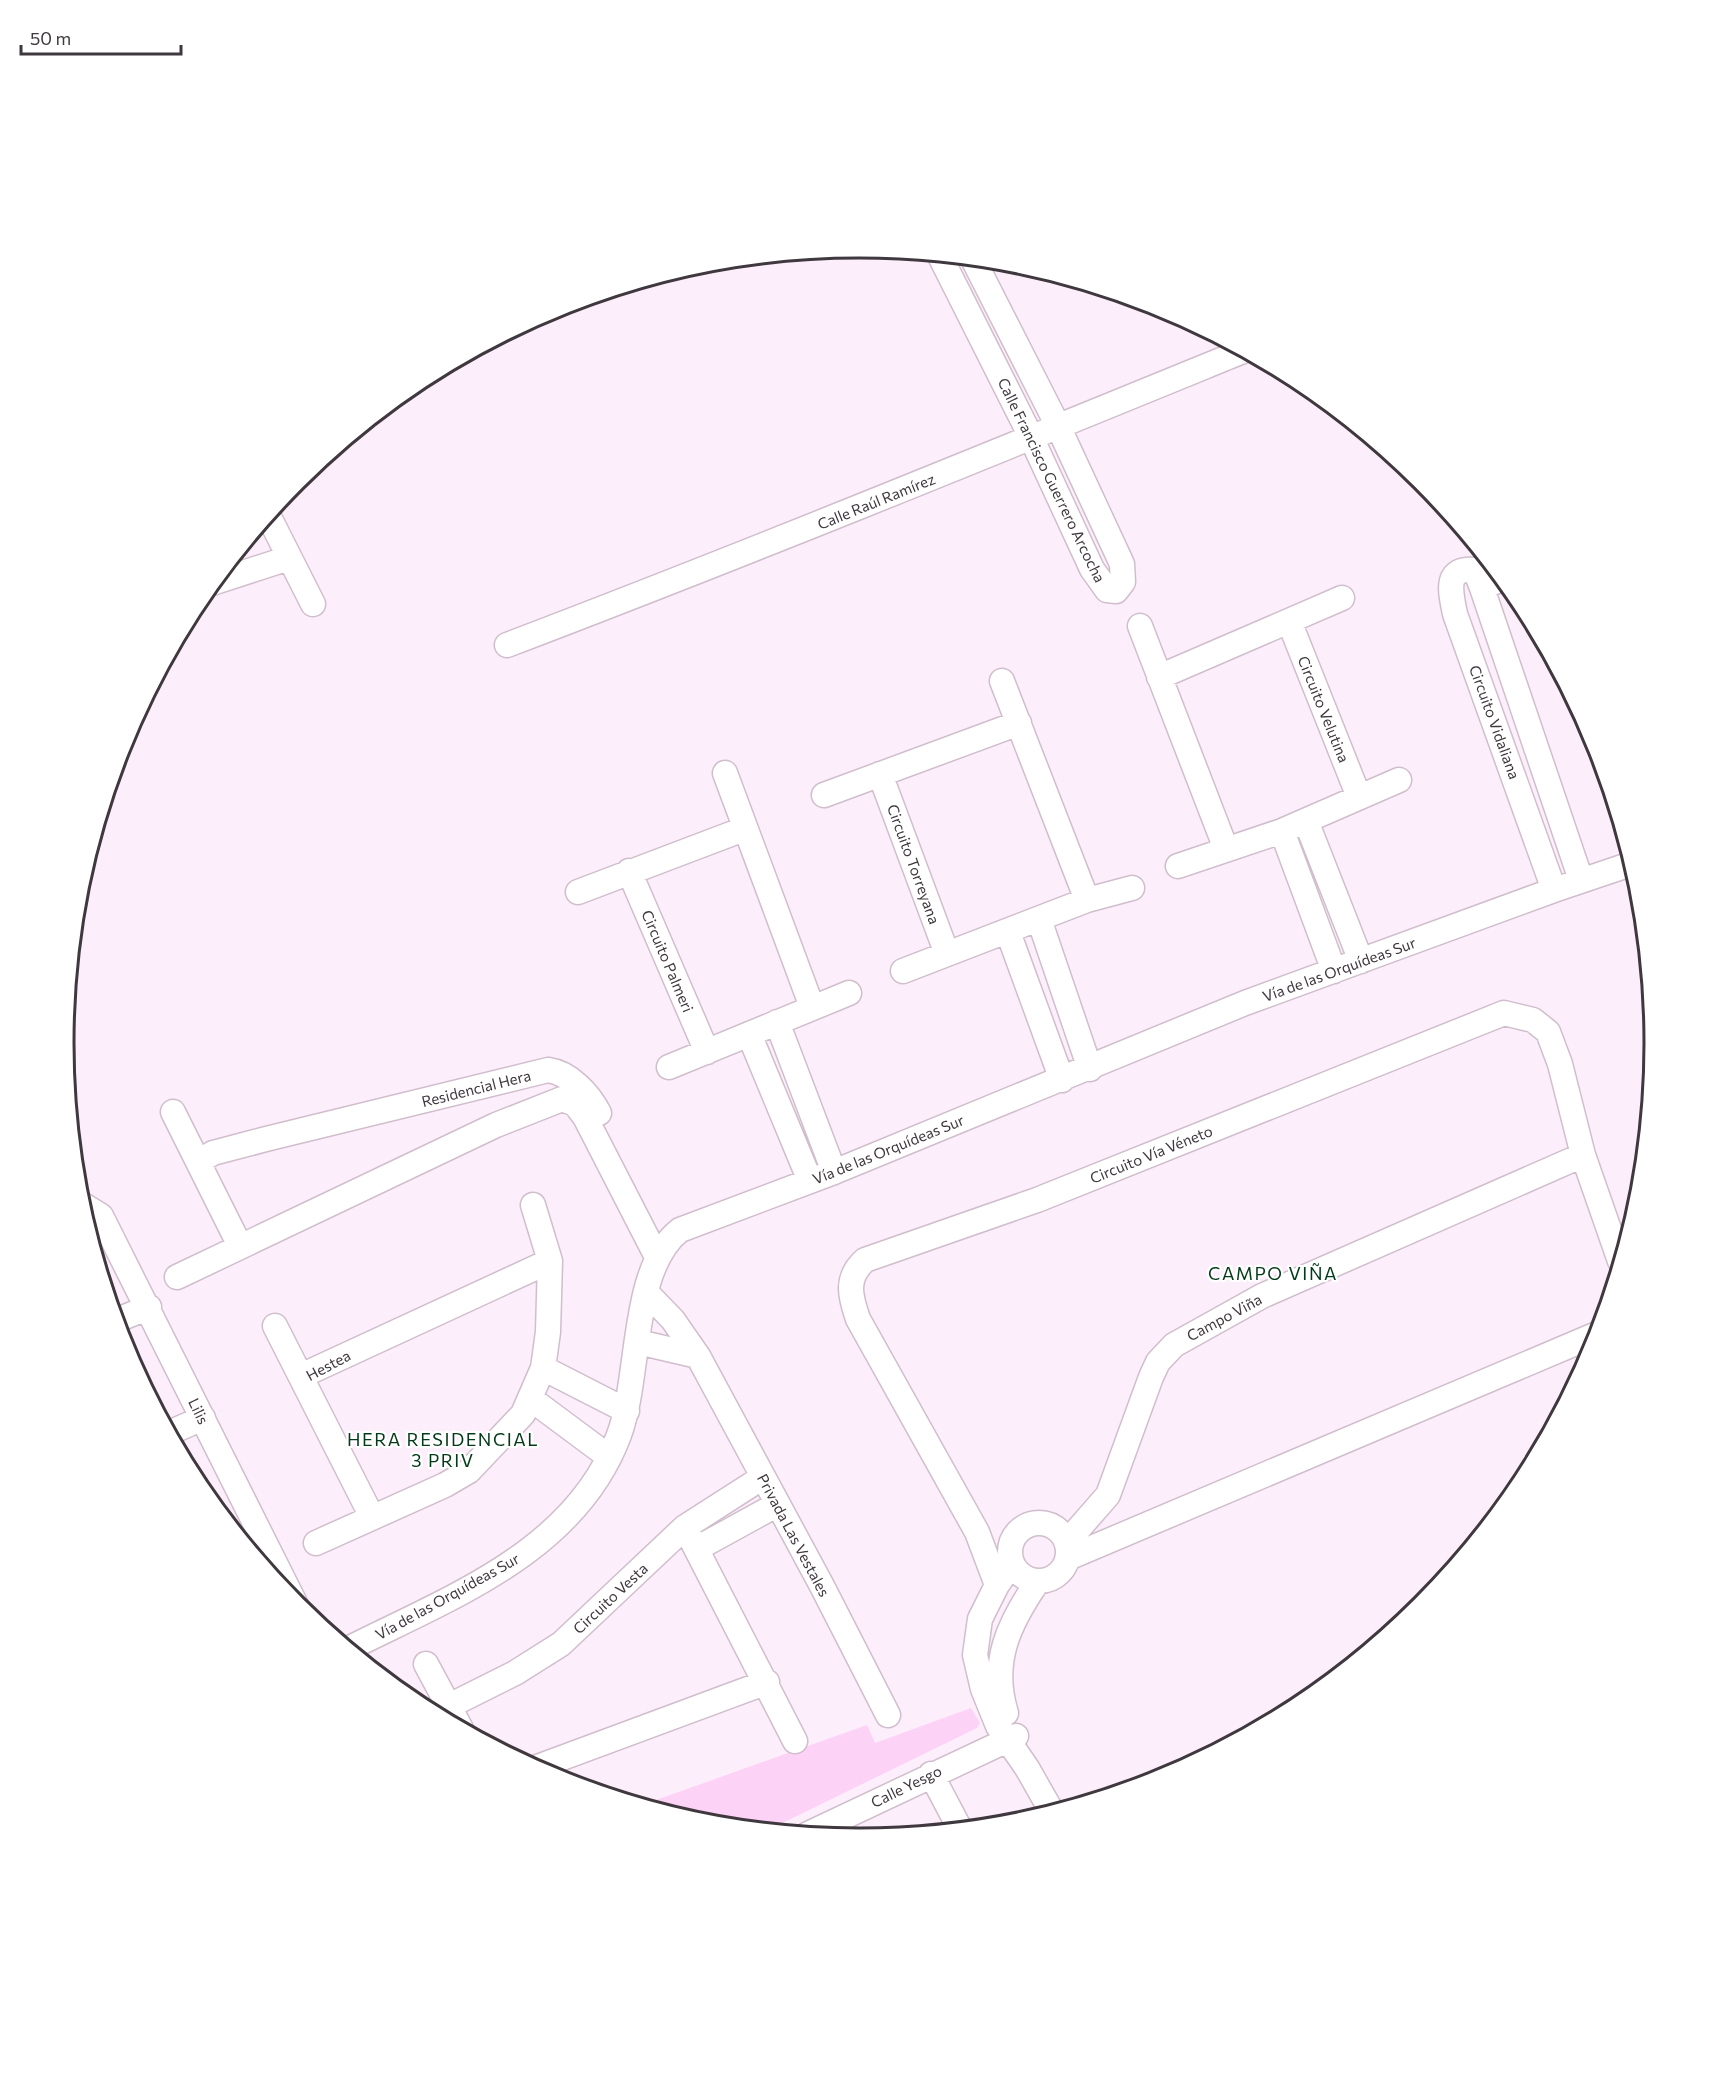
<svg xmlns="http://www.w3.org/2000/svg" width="1717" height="2087" viewBox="0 0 1717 2087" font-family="Commissioner,sans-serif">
  <rect width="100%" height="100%" fill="#fdeefb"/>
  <path fill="#fcd2f6" d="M971,1708L980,1723L977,1728L768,1830L703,1824L642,1805L867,1725L875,1743Z"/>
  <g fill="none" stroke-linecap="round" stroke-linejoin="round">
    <defs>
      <path id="minor" d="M940,256L1030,435L1092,569L1107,590L1116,591L1123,582L1122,564L1058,426L973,259
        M268,515L313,604
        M212,583L289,558
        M1482,588L1501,579
        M1289,621L1359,797
        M1140,626L1226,849
        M507,645C754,551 998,451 1243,351
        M1159,677L1342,598
        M1002,681L1087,900
        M725,773L812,1007
        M880,774L947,954
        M824,795L1019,723
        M1306,821L1361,961
        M1282,831L1334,971
        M1178,866L1282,831L1399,780
        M629,871L707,1052
        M1554,890L1455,614C1451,593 1443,567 1475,570L1482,588L1581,880
        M578,892L744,829
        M1039,919L1090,1069
        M1008,932L1062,1080
        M903,971L1087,900L1132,888
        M777,1022L834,1172
        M749,1034L810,1181
        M669,1067L849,993
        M173,1112L240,1246
        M198,1162L213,1153L266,1139L548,1070C570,1073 589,1094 599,1113
        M80,1203L101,1216L297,1607
        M177,1277L496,1125L562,1099L575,1104L585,1117L657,1257
        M646,1292L673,1320L698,1356L822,1586L888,1715
        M115,1321L149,1307
        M275,1326L372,1517
        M638,1342L698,1356
        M543,1368L627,1411
        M301,1376L550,1261
        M531,1399L609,1457
        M169,1433L203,1418
        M1010 1552a29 29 0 1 1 58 0a29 29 0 1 1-58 0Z
        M685,1527L795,1741
        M1067,1542L1108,1495L1151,1377L1158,1362L1174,1345L1262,1296L1583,1155
        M316,1543L445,1485L469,1471L523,1414L543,1368L548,1332L550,1261L533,1205
        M698,1548L778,1504
        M1068,1558L1597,1334
        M1012,1563L997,1585L980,1619L975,1655L983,1689L998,1726L1027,1768L1052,1812
        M997,1585L977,1532L858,1319C850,1296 845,1278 865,1260L1037,1200L1504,1013L1533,1020L1548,1032L1560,1064L1583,1155L1620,1261
        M348,1649C451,1597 575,1552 619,1435C641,1376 630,1269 680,1230L834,1172L1245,1003L1554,890L1631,864
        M426,1664L461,1729
        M449,1706L515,1673L561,1644L685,1527L763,1477
        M1006,1713C990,1662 1009,1623 1038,1581
        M535,1768L767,1682
        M931,1774L960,1829
        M808,1834L1016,1736"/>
    </defs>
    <use href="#minor" stroke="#d0becd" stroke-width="27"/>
    <use href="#minor" stroke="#fff" stroke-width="24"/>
  </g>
  <g text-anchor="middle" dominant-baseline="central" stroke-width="4.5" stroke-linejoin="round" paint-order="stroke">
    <g font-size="15" fill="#3f383e" stroke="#fff">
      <text transform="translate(1052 480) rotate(64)">Calle Francisco Guerrero Arcocha</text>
      <text transform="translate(876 501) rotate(-22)">Calle Raúl Ramírez</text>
      <text transform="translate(1324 709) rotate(68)">Circuito Velutina</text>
      <text transform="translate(1495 722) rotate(70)">Circuito Vidaliana</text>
      <text transform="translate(914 864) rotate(70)">Circuito Torreyana</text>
      <text transform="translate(668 961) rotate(67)">Circuito Palmeri</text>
      <text transform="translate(1339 969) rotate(-20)">Vía de las Orquídeas Sur</text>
      <text transform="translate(476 1088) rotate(-14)">Residencial Hera</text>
      <text transform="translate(888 1149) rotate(-22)">Vía de las Orquídeas Sur</text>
      <text transform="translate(1151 1154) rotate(-22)">Circuito Vía Véneto</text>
      <text transform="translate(1224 1317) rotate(-28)">Campo Viña</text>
      <text transform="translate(328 1365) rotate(-28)">Hestea</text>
      <text transform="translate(199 1411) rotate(64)">Lilis</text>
      <text transform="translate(794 1535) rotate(62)">Privada Las Vestales</text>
      <text transform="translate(447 1596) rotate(-29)">Vía de las Orquídeas Sur</text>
      <text transform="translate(610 1598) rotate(-43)">Circuito Vesta</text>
      <text transform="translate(906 1786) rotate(-26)">Calle Yesgo</text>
    </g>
    <g font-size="18" letter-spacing="1.5" fill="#033a18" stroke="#fff">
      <text x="1273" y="1273">CAMPO VIÑA</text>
      <text x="443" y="1439">HERA RESIDENCIAL<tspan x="443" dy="21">3 PRIV</tspan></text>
    </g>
  </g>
  <path d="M0 0H1717V2087H0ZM74 1043a785 785 0 1 1 1570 0a785 785 0 1 1-1570 0Z" fill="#fff" fill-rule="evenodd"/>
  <path fill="none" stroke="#3f383e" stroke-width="3" d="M74 1043a785 785 0 1 1 1570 0a785 785 0 1 1-1570 0Z"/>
  <path d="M21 45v9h160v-9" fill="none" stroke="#3f383e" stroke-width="3"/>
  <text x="30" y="45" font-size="18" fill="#3f383e" stroke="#ffffff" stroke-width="4.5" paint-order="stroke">50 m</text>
</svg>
